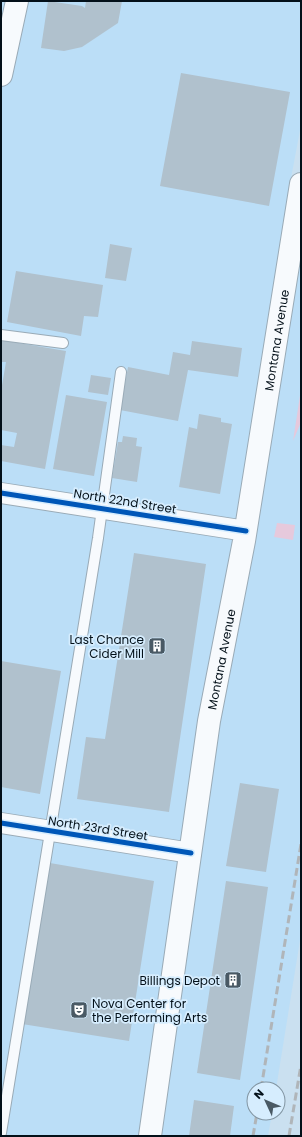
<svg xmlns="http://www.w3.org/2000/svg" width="302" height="1137" viewBox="0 0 302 1137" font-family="Poppins,sans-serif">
  <rect width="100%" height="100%" fill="#cae0f0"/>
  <path fill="#bbdef7" d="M1,1H301V125L289,189L301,191V934L276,1089H254V1113H272L268,1136H1Z"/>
  <path fill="#e6c9dc" d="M301,389V422L293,441Z
    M277,523L295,525L293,540L274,537Z"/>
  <path fill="#b0c1cd" d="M48,1L82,6L85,8L86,1H122L118,23L82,47L64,51L41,48Z
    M181,73L290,92L269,206L160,186Z
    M110,244L132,248L126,281L105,278Z
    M16,271L103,285L98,317L84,316L81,336L7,322Z
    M1,340L66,351L45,469L1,461V445L14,447L17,433L1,430V391L6,362H1Z
    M192,341L242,348L238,377L188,370L178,421L120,410L128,367L169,375L173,352L190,355Z
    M91,375L111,378L108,395L88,392Z
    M66,395L107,402L94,476L53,469Z
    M199,414L221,418V422L232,424L220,494L179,487L189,427L197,429Z
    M123,436L137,438L136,446L142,447L137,482L112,478L118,442H122Z
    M134,553L206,564L169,812L77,799L86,737L105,739Z
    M1,661L61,671L40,794L1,787Z
    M240,783L279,789L266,872L226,866Z
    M50,863L154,881L129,1041L22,1024Z
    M226,881L268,887L240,1080L197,1073Z
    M194,1100L234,1106L230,1136H189Z"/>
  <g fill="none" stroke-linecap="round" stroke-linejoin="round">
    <defs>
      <path id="lane" d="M1,335L63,343
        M1,1133L98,538L121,372"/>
      <path id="street" d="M1,493L246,531
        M1,823L191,853"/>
      <g id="secondary">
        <path d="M1,75L17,1"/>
        <path id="s1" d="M150,1136L209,721L244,541L301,184"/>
      </g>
    </defs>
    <use href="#lane" stroke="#99aab6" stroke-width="12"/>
    <use href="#street" stroke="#99aab6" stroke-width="22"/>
    <use href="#secondary" stroke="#99aab6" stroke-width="24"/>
    <use href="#lane" stroke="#f7fafd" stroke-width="10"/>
    <use href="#street" stroke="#f7fafd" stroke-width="20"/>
    <use href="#secondary" stroke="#f7fafd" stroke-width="22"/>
    <path stroke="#b0b5b9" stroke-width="3" stroke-dasharray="8 4" stroke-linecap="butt" d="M261,1089L301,844
      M253,1136L257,1113
      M289,1136L301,1065"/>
    <defs>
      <path id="cycleway" d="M1,493L246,531
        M1,823L191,853"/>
    </defs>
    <use href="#cycleway" stroke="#d6edfe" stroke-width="8"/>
    <use href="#cycleway" stroke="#0057b8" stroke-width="5"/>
  </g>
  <defs>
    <symbol id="building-square" viewBox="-11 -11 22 22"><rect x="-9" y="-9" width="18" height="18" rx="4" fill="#495964" stroke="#d6edfe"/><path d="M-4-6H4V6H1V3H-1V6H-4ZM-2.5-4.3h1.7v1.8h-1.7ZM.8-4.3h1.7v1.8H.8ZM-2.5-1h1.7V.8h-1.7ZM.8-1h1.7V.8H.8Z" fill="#fff"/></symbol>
    <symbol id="theatre-square" viewBox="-11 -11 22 22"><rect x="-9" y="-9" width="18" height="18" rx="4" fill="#495964" stroke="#d6edfe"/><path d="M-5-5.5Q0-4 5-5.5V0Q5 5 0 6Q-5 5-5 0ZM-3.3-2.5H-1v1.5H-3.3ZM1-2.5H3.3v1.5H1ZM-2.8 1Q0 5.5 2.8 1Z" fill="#fff"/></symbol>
  </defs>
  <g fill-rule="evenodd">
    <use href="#building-square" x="147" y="636" width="20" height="20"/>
    <use href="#building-square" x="223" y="970" width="20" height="20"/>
    <use href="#theatre-square" x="69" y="1000" width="20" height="20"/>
  </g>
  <g text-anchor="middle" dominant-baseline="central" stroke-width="3.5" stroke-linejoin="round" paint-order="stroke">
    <g font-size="12" fill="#031019" stroke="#d6edfe">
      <text stroke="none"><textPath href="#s1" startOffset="806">Montana Avenue</textPath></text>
      <text transform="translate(125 501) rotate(9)">North 22nd Street</text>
      <text stroke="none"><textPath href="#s1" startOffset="482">Montana Avenue</textPath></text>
      <text transform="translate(98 828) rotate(9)">North 23rd Street</text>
    </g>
    <g font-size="12" fill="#031019" stroke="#d6edfe" text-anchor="end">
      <text x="144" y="639">Last Chance<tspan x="144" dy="14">Cider Mill</tspan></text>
      <text x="220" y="980">Billings Depot</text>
      <text x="92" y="1003" text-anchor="start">Nova Center for<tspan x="92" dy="14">the Performing Arts</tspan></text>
    </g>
  </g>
  <rect width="302" height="1137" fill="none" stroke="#031019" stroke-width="4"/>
  <g transform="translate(266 1101) rotate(314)"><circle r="19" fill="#d6edfe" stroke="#8295a2"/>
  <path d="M0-3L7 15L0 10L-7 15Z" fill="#495964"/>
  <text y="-6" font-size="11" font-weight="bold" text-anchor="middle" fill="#031019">N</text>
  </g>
</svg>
